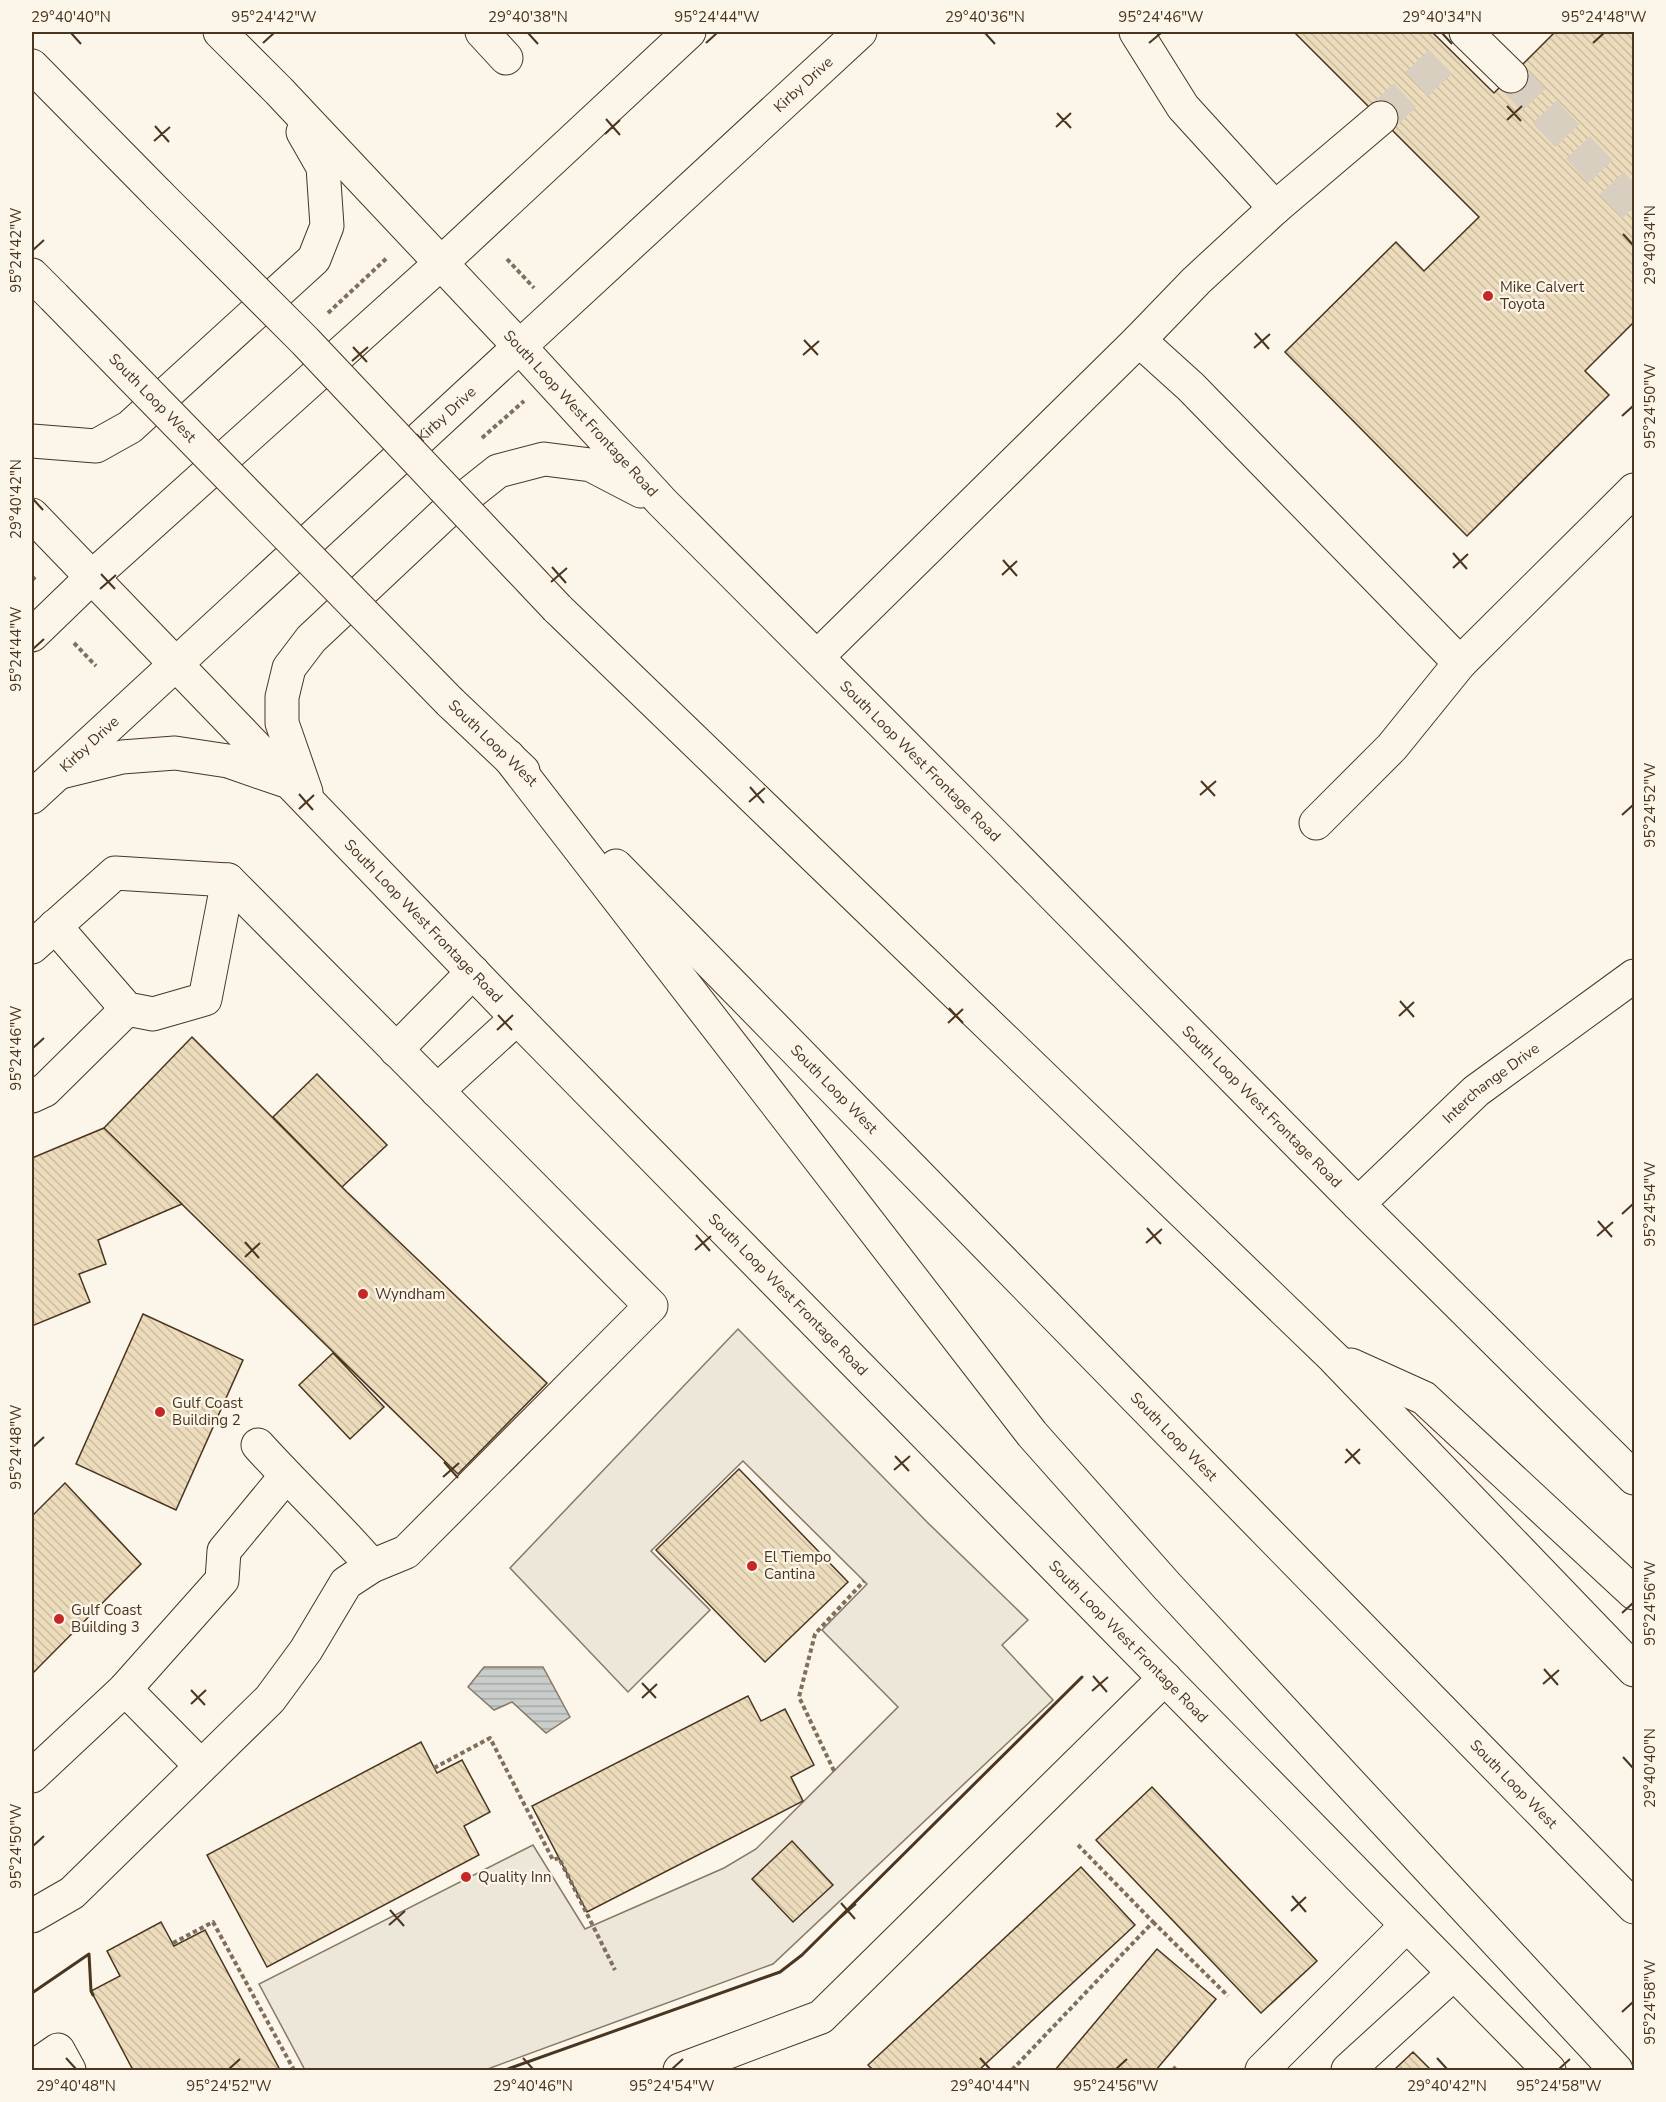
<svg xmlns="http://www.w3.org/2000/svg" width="1666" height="2102" viewBox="0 0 1666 2102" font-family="'Nunito Sans',sans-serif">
  <defs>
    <pattern id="water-rules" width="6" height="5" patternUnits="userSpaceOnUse" patternTransform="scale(1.5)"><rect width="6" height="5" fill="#c9cecd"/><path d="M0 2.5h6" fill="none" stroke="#a5a8a6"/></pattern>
    <pattern id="building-back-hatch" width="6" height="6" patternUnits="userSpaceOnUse" patternTransform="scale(1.5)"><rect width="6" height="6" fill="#ecdcbc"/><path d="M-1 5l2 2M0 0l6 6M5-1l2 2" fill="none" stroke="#ccbda1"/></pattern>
  </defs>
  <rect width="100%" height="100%" fill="#fbf6e9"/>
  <path fill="#ede7d9" stroke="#887966" stroke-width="1.5" d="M738,1329L927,1522L1028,1620L1002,1645L1053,1700L773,1964L485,2070H305L259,1984L533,1845L585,1929L724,1868L756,1849L898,1707L822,1630L867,1584L743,1461L651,1551L710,1610L628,1692L510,1568Z"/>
  <path fill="url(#water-rules)" stroke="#887966" stroke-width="1.5" d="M484,1667H543L570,1717L546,1733L512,1702L494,1710L468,1687Z"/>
  <path fill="url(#building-back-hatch)" stroke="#4a3520" stroke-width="1.5" d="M1294,32H1432L1494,93L1555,32H1634V322L1585,371L1609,395L1467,536L1285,352L1396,242L1424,271L1479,217Z
    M192,1037L347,1192L547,1383L458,1474L104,1128Z
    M317,1074L387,1145L342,1187L273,1117Z
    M104,1128L182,1204L98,1240L106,1264L79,1274L90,1302L32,1326V1158Z
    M143,1314L243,1360L176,1510L76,1464Z
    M333,1353L384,1407L350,1439L299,1385Z
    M739,1469L848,1582L765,1662L656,1550Z
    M65,1483L141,1564L32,1674V1516Z
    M748,1696L761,1721L785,1709L814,1765L791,1777L803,1801L587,1912L532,1806Z
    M421,1742L437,1773L462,1760L490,1812L464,1826L479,1855L267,1967L207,1855Z
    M1152,1787L1317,1961L1261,2013L1096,1840Z
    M792,1841L833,1885L793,1922L752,1879Z
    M1081,1867L1135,1925L979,2070H873L868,2065Z
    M161,1922L174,1946L205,1930L280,2070H133L91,1991L120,1976L107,1951Z
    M1157,1949L1216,1999L1156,2070H1055Z
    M1413,2052L1431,2070H1394Z"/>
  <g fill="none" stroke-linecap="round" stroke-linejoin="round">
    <path stroke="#d8cfc1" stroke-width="33" stroke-dasharray="33 16" stroke-linecap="butt" d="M1511,76L1634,207
      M1381,118L1452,51"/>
    <defs>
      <g id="minor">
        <path d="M482,32L506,58"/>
        <path d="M1136,32L1183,107L1275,208"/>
        <path d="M1466,32L1511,76"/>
        <path d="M1139,340L1191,387L1460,663L1634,490"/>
        <path d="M817,657L1139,340L1196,281L1275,208L1381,118"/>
        <path d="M1316,823L1392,747L1460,663"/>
        <path d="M55,926L127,1009L153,1014L205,999L228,880"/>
        <path d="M32,947L115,873L228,880L651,1306L406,1552L372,1566L346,1583L306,1650L270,1699L72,1893L32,1916"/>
        <path d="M396,1050L473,972"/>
        <path d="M437,1091L517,1018"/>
        <path d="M32,1096L45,1090L127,1009"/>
        <path id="s1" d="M1358,1204L1476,1091L1634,976"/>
        <path d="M258,1445C295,1486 336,1524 372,1566"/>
        <path d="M125,1689L201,1766"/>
        <path d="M32,1776L125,1689L222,1580L224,1551L286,1476"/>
        <path d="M32,2068L58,2050L69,2070"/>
        <path d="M680,2070L821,2017L1165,1678"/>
        <path d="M1262,2070L1406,1926"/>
        <path d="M1348,2070L1453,1974"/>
      </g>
      <g id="major">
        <path id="s2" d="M220,32L279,91L519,346L662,502L1002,843L1358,1204L1634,1478"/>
        <path d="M32,441L96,446L130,427L314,259L327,226L323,167L303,132"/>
        <path id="s3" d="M32,515L517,1018L1549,2070"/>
        <path d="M32,635L92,577L440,264L689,32"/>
        <path d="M61,772L122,757L175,753L228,761L283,780"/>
        <path d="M306,792L282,723V697L289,668L311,639L444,514L498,471L544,459L591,465L641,491"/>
        <path id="s4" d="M32,797L860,32"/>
      </g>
      <g id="highway">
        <path d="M32,66L159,195"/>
        <path d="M32,275L54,297"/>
        <path d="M557,608L1334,1358L1634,1670"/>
        <path d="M450,702L523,771"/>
        <path d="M508,756L1032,1434L1167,1586L1616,2070"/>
        <path id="s5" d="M616,866L1634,1907"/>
        <path d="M1351,1365L1424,1398L1634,1593"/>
      </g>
    </defs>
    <use href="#minor" stroke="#4a3520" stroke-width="35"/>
    <use href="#major" stroke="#4a3520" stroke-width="35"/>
    <use href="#highway" stroke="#4a3520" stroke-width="35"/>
    <path stroke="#7f6f5c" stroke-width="4" stroke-dasharray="4.5 3" stroke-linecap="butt" d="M507,259L534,288
      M328,313L388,257
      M482,438L524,401
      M32,580L37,575
      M74,643L96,666
      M434,1768L490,1738L553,1860L559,1858L615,1970
      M834,1771L799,1697L815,1634L864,1581
      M1153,1922L1228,1996
      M173,1943L213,1922L294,2070
      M1012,2070L1153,1922L1078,1845
      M1173,2070L1176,2067"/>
    <use href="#minor" stroke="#fbf6e9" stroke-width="33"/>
    <use href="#major" stroke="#fbf6e9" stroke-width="33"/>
    <use href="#highway" stroke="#fbf6e9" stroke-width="33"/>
    <defs>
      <g id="highway-bridge">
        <path d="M159,195L305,341L557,608"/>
        <path id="s6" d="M54,297L450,702"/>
      </g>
    </defs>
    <use href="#highway-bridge" stroke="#4a3520" stroke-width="35" stroke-linecap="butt"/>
    <use href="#highway-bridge" stroke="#fbf6e9" stroke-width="33"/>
    <path stroke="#4a3520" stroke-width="3" d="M32,1993L89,1954L91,1991L93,1995
      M505,2070L780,1972L802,1955L1082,1677"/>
  </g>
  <path fill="none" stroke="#4a3520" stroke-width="2" d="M71,33L81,44M528,33L538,44M985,33L995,44M1442,33L1452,44M263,43L274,33M706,43L717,33M1149,43L1161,33M1593,43L1604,33M1507,106L1521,121M1057,113L1071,128M606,119L620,135M1507,120L1522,106M155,126L169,142M1056,127L1071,113M605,134L620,120M154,141L170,127M1623,234L1633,245M33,250L44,240M1255,333L1269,349M804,340L818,355M353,347L367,362M1254,348L1270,334M803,355L819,341M352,361L368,347M1622,416L1633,406M33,499L43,510M1453,553L1467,569M1003,560L1017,576M552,567L566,583M1453,568L1468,554M101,574L115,589M1002,575L1017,561M551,582L567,568M100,589L116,575M33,649L44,639M1201,781L1215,796M750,787L764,803M299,794L313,810M1200,795L1216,781M749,802L765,788M299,809L314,795M1622,815L1633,805M1400,1001L1414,1017M949,1008L963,1023M498,1015L512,1030M1399,1016L1414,1002M948,1023L963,1009M497,1030L513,1015M33,1048L44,1038M1622,1214L1633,1204M1598,1221L1612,1237M1147,1228L1161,1244M696,1235L710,1251M1597,1236L1613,1222M245,1242L259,1258M1146,1243L1162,1229M695,1250L711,1236M245,1257L260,1243M33,1447L44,1437M1346,1449L1360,1464M895,1456L909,1471M444,1462L458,1478M1345,1463L1360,1449M894,1470L910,1456M443,1477L459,1463M1622,1613L1633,1603M1544,1669L1558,1685M1093,1676L1107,1692M642,1683L656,1698M1543,1684L1559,1670M191,1690L205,1705M1092,1691L1108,1677M642,1698L657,1684M191,1704L206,1690M1623,1757L1633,1768M33,1846L44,1836M1292,1896L1306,1912M841,1903L855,1919M390,1910L404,1926M1291,1911L1306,1897M840,1918L856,1904M389,1925L405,1911M1622,2012L1633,2002M66,2058L76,2069M523,2058L533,2069M980,2058L990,2069M1437,2058L1447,2069M229,2069L240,2059M672,2069L683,2059M1116,2069L1127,2059M1559,2069L1570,2059"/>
  <g fill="#c62828" stroke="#fbf6e9" stroke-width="2">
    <circle cx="1488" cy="296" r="6"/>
    <circle cx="363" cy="1294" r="6"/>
    <circle cx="160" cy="1412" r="6"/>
    <circle cx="752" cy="1566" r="6"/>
    <circle cx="59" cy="1619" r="6"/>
    <circle cx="466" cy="1877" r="6"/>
  </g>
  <g text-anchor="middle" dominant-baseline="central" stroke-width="4.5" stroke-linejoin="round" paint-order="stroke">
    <g font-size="15" fill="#4a3520" stroke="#fbf6e9">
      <text stroke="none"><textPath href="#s4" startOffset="1050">Kirby Drive</textPath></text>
      <text stroke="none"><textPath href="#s6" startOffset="141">South Loop West</textPath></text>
      <text stroke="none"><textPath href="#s4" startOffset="564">Kirby Drive</textPath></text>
      <text stroke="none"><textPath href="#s2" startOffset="525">South Loop West Frontage Road</textPath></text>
      <text transform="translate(493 743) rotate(44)">South Loop West</text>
      <text stroke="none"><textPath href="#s4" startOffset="78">Kirby Drive</textPath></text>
      <text stroke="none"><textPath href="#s2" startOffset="1011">South Loop West Frontage Road</textPath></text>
      <text stroke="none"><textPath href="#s3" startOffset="564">South Loop West Frontage Road</textPath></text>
      <text stroke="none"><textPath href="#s1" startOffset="180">Interchange Drive</textPath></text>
      <text stroke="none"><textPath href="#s5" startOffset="312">South Loop West</textPath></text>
      <text stroke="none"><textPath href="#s2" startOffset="1497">South Loop West Frontage Road</textPath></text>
      <text stroke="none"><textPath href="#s3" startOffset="1086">South Loop West Frontage Road</textPath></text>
      <text stroke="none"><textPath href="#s5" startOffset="798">South Loop West</textPath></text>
      <text stroke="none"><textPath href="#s3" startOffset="1572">South Loop West Frontage Road</textPath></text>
      <text stroke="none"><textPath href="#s5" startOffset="1284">South Loop West</textPath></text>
    </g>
    <g font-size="15" fill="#4a3520" stroke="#fbf6e9" text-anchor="start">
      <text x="1500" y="287">Mike Calvert<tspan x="1500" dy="17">Toyota</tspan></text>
      <text x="375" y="1294">Wyndham</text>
      <text x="172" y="1403">Gulf Coast<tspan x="172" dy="17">Building 2</tspan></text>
      <text x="764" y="1557">El Tiempo<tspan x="764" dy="17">Cantina</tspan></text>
      <text x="71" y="1610">Gulf Coast<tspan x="71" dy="17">Building 3</tspan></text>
      <text x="478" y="1877">Quality Inn</text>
    </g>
  </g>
  <rect width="1666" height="2102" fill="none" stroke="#fbf6e9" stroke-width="66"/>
  <rect x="33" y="33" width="1600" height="2036" fill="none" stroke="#4a3520" stroke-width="2"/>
  <g font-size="15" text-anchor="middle" fill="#4a3520">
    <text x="71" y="22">29°40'40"N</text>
    <text x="274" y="22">95°24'42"W</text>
    <text x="528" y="22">29°40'38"N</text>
    <text x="717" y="22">95°24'44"W</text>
    <text x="985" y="22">29°40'36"N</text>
    <text x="1161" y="22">95°24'46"W</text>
    <text x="1442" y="22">29°40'34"N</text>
    <text x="1604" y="22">95°24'48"W</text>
    <text transform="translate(1650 245) rotate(-90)" y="5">29°40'34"N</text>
    <text transform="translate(16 250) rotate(-90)" y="5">95°24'42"W</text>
    <text transform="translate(1650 406) rotate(-90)" y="5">95°24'50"W</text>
    <text transform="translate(16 499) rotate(-90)" y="5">29°40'42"N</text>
    <text transform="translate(16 649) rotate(-90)" y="5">95°24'44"W</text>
    <text transform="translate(1650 805) rotate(-90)" y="5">95°24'52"W</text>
    <text transform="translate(16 1048) rotate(-90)" y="5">95°24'46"W</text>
    <text transform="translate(1650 1204) rotate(-90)" y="5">95°24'54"W</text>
    <text transform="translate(16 1447) rotate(-90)" y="5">95°24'48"W</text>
    <text transform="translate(1650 1603) rotate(-90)" y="5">95°24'56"W</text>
    <text transform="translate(1650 1768) rotate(-90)" y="5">29°40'40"N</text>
    <text transform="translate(16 1846) rotate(-90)" y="5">95°24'50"W</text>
    <text transform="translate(1650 2002) rotate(-90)" y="5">95°24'58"W</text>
    <text x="76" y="2091">29°40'48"N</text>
    <text x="229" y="2091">95°24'52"W</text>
    <text x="533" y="2091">29°40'46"N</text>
    <text x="672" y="2091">95°24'54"W</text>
    <text x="990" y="2091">29°40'44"N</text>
    <text x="1116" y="2091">95°24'56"W</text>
    <text x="1447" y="2091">29°40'42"N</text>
    <text x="1559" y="2091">95°24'58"W</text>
  </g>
</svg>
